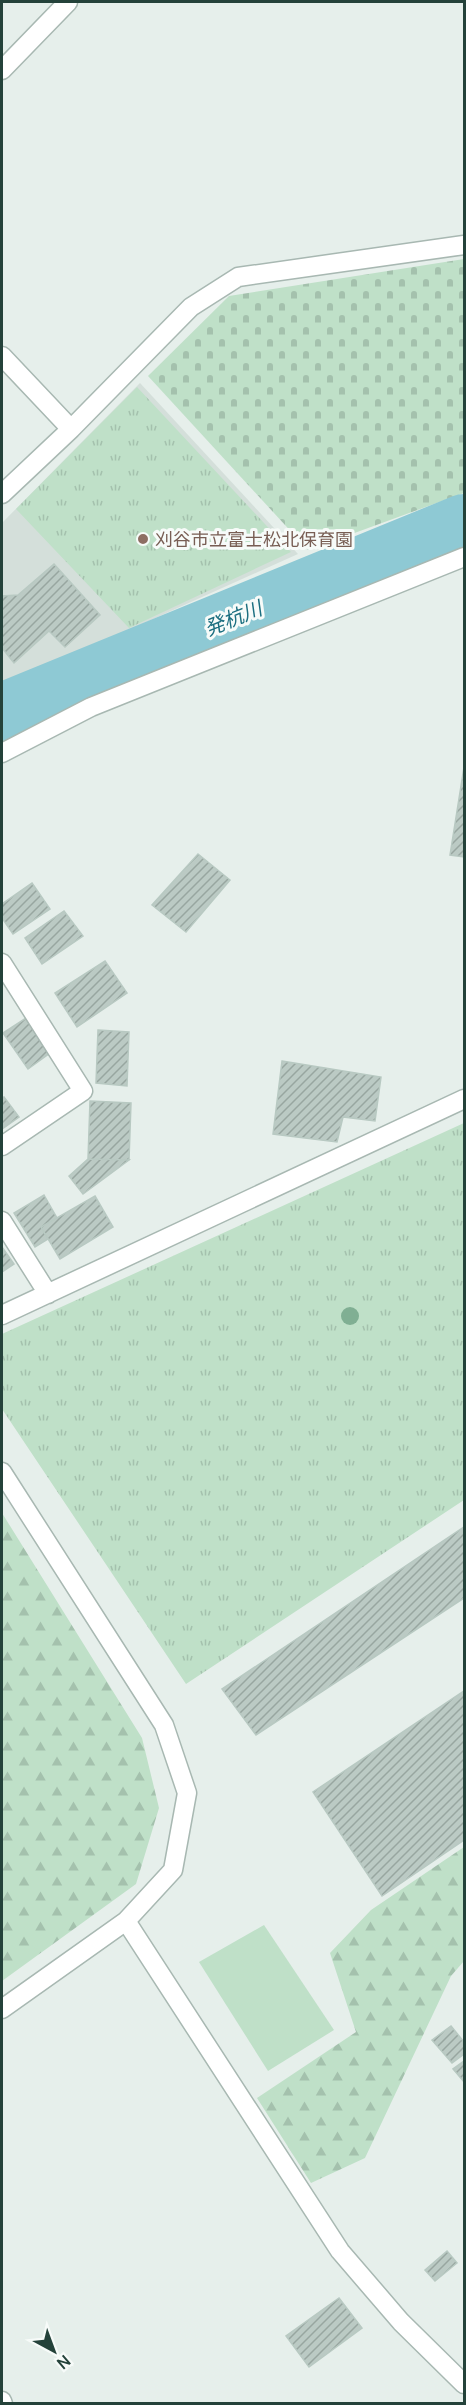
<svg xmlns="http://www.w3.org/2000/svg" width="466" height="2405" viewBox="0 0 466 2405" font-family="Manrope,'Noto Sans JP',sans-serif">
  <defs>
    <pattern id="forest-firs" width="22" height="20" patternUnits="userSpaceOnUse" patternTransform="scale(1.5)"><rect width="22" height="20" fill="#bfe0c8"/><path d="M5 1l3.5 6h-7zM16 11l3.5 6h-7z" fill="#a4c1ad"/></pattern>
    <pattern id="cemetery-stones" width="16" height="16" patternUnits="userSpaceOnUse" patternTransform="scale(1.5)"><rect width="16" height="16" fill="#bfe0c8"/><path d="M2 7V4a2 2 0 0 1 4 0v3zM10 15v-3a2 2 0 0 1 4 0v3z" fill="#a4c1ad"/></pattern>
    <pattern id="park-tufts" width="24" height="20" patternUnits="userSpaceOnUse" patternTransform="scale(1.5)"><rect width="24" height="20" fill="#bfe0c8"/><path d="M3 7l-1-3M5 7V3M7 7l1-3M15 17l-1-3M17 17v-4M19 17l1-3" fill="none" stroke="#a4c1ad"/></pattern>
    <pattern id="building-hatch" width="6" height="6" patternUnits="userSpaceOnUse" patternTransform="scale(1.5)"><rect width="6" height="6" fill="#bbcac4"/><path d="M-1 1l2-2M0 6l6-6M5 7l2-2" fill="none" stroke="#98a6a0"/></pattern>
  </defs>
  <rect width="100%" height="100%" fill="#e6efeb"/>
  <path fill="#d4dfda" d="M140,383L298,554L2,687V523Z"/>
  <path fill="url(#forest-firs)" d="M2,1513L142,1738L159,1808L136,1884L2,1981Z
    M464,1847V1961L451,1976L365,2158L311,2183L257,2098L356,2032L330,1953L371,1910Z"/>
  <path fill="url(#cemetery-stones)" d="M464,259V493L308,550L148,376L229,296Z"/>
  <path fill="url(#park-tufts)" d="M137,387L291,552L129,628L16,509Z
    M464,1123V1500L186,1684L2,1409V1334Z"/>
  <path fill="#bfe0c8" d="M264,1925L334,2030L268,2071L199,1962Z"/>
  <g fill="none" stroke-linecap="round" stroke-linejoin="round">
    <path stroke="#8ec9d4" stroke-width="60" d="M2,713L464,524"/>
  </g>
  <path fill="url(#building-hatch)" stroke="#b8c9c2" stroke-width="1.5" d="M54,564L100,615L65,647L49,631L14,663L2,648V596L18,595Z
    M464,767V857L450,855Z
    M198,854L230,880L186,932L152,905Z
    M32,883L50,909L13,934L2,918V904Z
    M64,911L83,936L42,964L25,938Z
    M105,961L127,993L77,1027L55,993Z
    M26,1018L50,1053L28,1069L3,1033Z
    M98,1030L129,1032L127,1086L96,1083Z
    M282,1061L381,1077L375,1121L343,1117L337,1142L273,1134Z
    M4,1097L19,1117L2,1129V1098Z
    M90,1101L131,1103L129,1160L88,1159Z
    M88,1159L129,1160L83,1194L69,1176Z
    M44,1195L57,1218L41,1227L48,1239L35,1247L14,1213Z
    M95,1196L113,1227L60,1259L41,1227Z
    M2,1247L14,1264L2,1272Z
    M464,1527V1598L256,1735L222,1689Z
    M464,1691V1840L382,1896L313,1792Z
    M451,2026L464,2042V2054L452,2063L432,2040Z
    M464,2061V2082L453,2069Z
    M447,2251L457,2263L435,2281L425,2270Z
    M339,2298L362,2328L309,2367L286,2336Z"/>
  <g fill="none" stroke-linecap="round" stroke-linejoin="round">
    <defs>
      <path id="minor" d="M2,70L68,2
        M2,356L71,429
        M2,494L71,429L191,307L238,277L464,245
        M2,753L91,707L464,557
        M2,963L83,1091L2,1146
        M2,1221L48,1294
        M2,1315L464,1099
        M2,1472L164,1725L187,1793L173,1870L126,1921L2,2009
        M126,1921L340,2251L401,2322L464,2384
        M2,2401L3,2404"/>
    </defs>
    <use href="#minor" stroke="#a8b8b2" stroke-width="21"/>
    <use href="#minor" stroke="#fff" stroke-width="18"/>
  </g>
  <circle fill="#80af93" cx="350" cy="1316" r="9"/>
  <circle fill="#8d6e63" stroke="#f7fbf9" stroke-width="2" cx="143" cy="539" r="6"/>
  <g text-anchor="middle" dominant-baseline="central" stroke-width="6" stroke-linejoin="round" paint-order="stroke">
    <g font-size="18" fill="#785e54" stroke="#f7fbf9" text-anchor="start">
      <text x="155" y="539">刈谷市立富士松北保育園</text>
    </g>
    <g font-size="20" font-style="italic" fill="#1c6f80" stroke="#f7fbf9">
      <text transform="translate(233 618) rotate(-22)">発杭川</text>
    </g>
  </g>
  <rect width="466" height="2405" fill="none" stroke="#24423a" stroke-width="6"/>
  <g transform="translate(54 2351) rotate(139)" stroke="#f7fbf9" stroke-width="4.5" paint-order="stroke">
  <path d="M0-4.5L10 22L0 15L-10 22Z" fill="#24423a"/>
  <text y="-9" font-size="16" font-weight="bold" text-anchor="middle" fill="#24423a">N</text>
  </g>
</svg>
